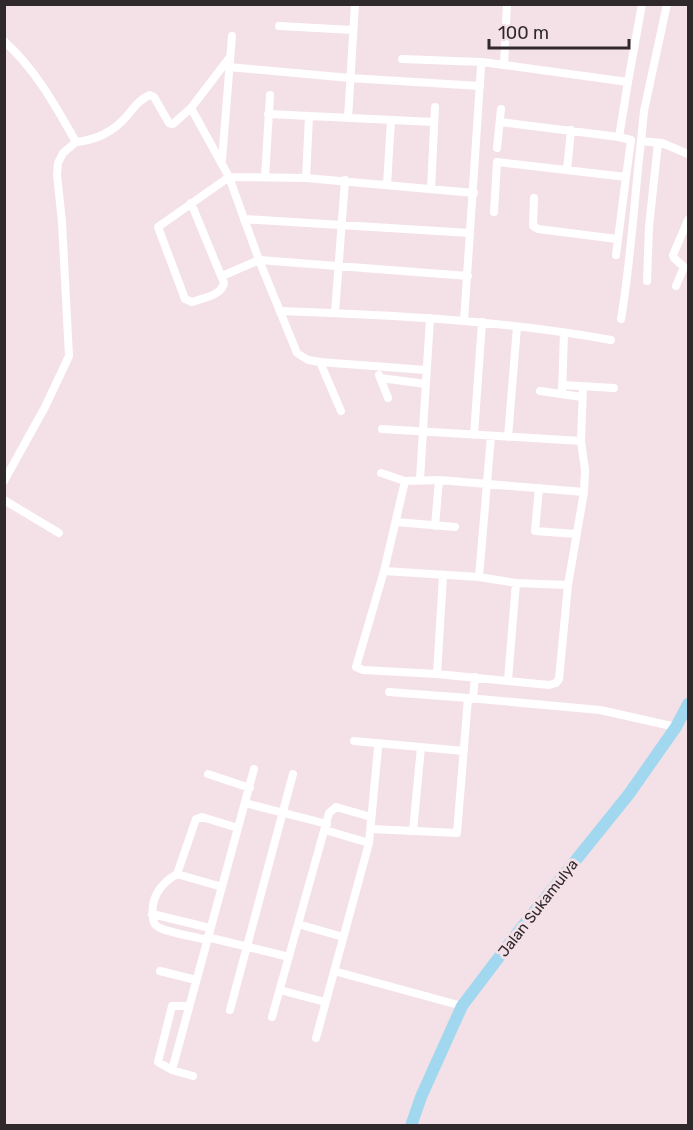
<svg xmlns="http://www.w3.org/2000/svg" width="693" height="1130" viewBox="0 0 693 1130" font-family="Rubik,sans-serif">
  <rect width="100%" height="100%" fill="#f4e1e7"/>
  <g fill="none" stroke-linecap="round" stroke-linejoin="round">
    <path stroke="#fff" stroke-width="8" d="M507,4L504,65L628,82L642,4
      M279,26L353,30
      M4,41C36,70 55,105 76,142L63,153L58,163L57,174L62,222L69,356L45,407L4,481
      M402,59L482,62L504,65
      M228,67L350,78L480,86
      M191,108L229,177L259,260L297,353L308,360L320,362L426,370
      M268,114L434,122
      M348,118L355,4
      M500,122L619,137L628,82
      M641,141L644,111L667,4
      M76,142C96,140 112,133 126,117C134,108 138,100 150,95L154,97L169,123L173,124L191,108L230,57
      M497,148L501,109
      M222,160L232,36
      M567,170L571,130
      M265,177L270,95
      M306,178L309,116
      M387,185L391,120
      M431,189L435,107
      M534,198L533,226L538,229L617,239
      M191,203L224,283C221,296 203,298 192,302L185,299L158,227L229,177L306,178L474,193
      M494,212L497,162L626,177L631,140L619,137
      M244,219L470,233
      M616,255L626,177
      M222,276L259,260L468,276
      M647,281L649,227L658,143
      M676,286L684,267L674,258L673,255L688,220
      M280,311C390,315 501,320 611,340
      M335,313L345,180
      M621,319C631,261 634,201 641,141L662,143L688,154
      M464,321L481,67
      M320,362L341,411
      M379,375L388,398
      M380,378L426,384
      M562,385L614,388
      M540,391L582,397
      M562,393L564,333
      M382,429L581,441
      M474,435L482,322
      M508,437L517,327
      M381,473L405,481L439,480L584,492
      M420,479L430,318
      M405,481L384,571L356,667L363,670L437,674L549,685L556,683L559,679L568,585L584,492L585,470L581,441L583,387
      M539,488L535,531L576,534
      M4,500L59,533
      M396,522L455,527
      M435,526L439,480
      M384,571L479,577L516,583L568,585
      M479,577L491,436
      M437,674L443,576
      M508,680L516,583
      M389,692L468,698
      M473,699L475,677
      M354,741L464,751
      M208,774L250,788
      M245,803L327,824
      M371,829L457,833L468,698L600,710L676,727
      M325,830L369,843
      M413,831L421,747
      M177,874C161,883 150,898 153,917C153,922 155,926 160,928C174,934 192,936 207,940
      M222,887L177,874L196,819L202,817L238,828
      M152,914L210,928
      M298,924L343,937
      M207,937L289,957
      M160,971L196,980
      M334,971L462,1006
      M280,990L325,1002
      M189,1006H172L158,1062L172,1070L193,1076
      M230,1010L293,774
      M272,1017L329,813L336,807L371,817
      M316,1038L369,843L378,748
      M172,1070L254,769"/>
    <path stroke="#a2d8ef" stroke-width="12" d="M411,1126L421,1097L462,1006L518,932L629,794L676,727L688,704"/>
  </g>
  <g text-anchor="middle" dominant-baseline="central" stroke-width="6" stroke-linejoin="round" paint-order="stroke">
    <g font-size="15" fill="#30292b" stroke="#f4e1e7">
      <text transform="translate(538 908) rotate(-52)">Jalan Sukamulya</text>
    </g>
  </g>
  <rect width="693" height="1130" fill="none" stroke="#30292b" stroke-width="12"/>
  <path d="M489 39v9h140v-9" fill="none" stroke="#30292b" stroke-width="3"/>
  <text x="498" y="39" font-size="18" fill="#30292b" stroke="#f4e1e7" stroke-width="4.5" paint-order="stroke">100 m</text>
</svg>
